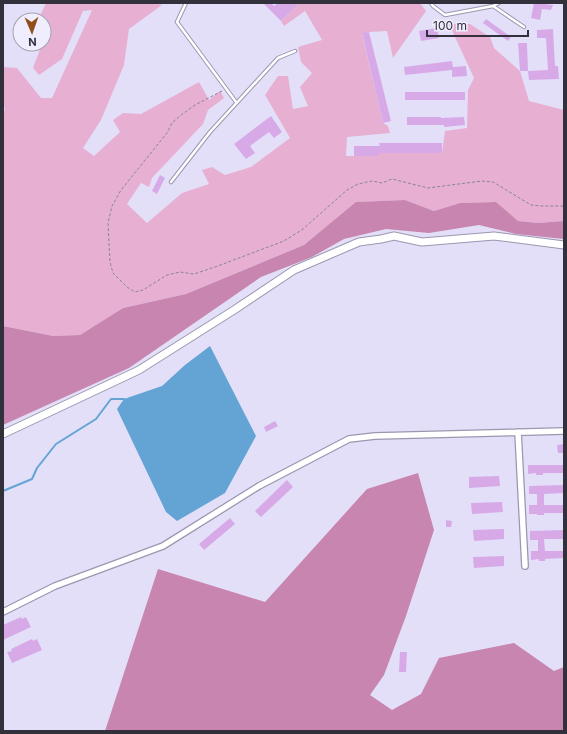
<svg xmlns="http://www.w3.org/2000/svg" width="567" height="734" viewBox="0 0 567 734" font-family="Inter,sans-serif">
  <rect width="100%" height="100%" fill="#e3dff9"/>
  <path fill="#e7b0d2" d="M46,3H156L162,5L129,29L124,65L101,120L83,148L94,156L120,132L113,120L123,113L141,114L199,82L209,100L220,91L224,98L208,110L203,124L152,178L149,187L141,183L127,204L147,223L182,193L209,184L202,170L212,167L225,175L251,167L290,138L265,95L278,76H288L293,109L308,106L300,87L312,73L301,62L298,47L322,40L305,11L284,26L281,21L300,3H420L426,11L393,58L387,31L369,32L362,34L383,123L388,126L390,133L347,137L346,156H379V153H442L445,131L467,128L468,90L474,78L449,24H470L490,37L494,48L520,71L529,101L564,110V221L538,223L518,221L495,202L460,203L434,211L405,200L357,202L304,245L186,294L123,308L80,335L53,336L3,326V111H5L3,99V67L17,68L41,98H52L92,10L83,11L62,59L39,75L33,68L42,44H44L46,34L44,33V20H38Z"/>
  <path fill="#c785af" d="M405,200L434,211L460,203L496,202L518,221L538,223L564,221V239L516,234L479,225L429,233L386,229L344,239L312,257L261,277L129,368L3,425V326L53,336L80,335L123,308L186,294L304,245L356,202Z
    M418,473L434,530L406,616L384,675L370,695L392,710L421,694L439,658L514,643L554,671L564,667V731H105L158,569L265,602L367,489Z"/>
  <path fill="#64a4d4" d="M210,346L256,436L225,493L177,521L166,512L117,409L124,399L162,386L185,365Z"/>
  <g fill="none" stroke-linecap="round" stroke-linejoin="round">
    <path stroke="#64a4d4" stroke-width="2" d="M3,491L32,479L37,468L56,444L96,419L111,399H124"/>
  </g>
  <path fill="#d7aae7" d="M263,3H271L274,6L278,3H300L281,21Z
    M534,3L553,5L551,10L542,9L540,20L531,18Z
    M486,19L511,37L508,41L483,23Z
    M437,28L439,38L421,41L419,31Z
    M553,29L555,66H558L559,79L529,80L528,71L548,70L546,38H537V30Z
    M369,32L391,121L383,123L362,33Z
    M518,43H527L528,71H520Z
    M452,61L453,67L466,66L467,76L452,77V70L405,75L404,67Z
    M405,92H465V100H405Z
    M271,116L282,132L274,138L269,132L250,146L255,153L246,159L234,144Z
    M407,117H441V118L464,117L465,125L444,127V125H407Z
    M379,143H442V153H379V156H354V146H380Z
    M160,175L165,178L157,194L152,191Z
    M275,421L278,426L266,432L264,427Z
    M564,444V453H558L557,445Z
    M528,465H564V473H543V475H536V473L528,474Z
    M499,476L500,486L469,488V477Z
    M287,480L293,487L261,517L255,511Z
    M564,485V493L544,494V505H564V513H544V515H537V514H529V505H537V494H529V486Z
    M502,502L503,512L472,514L471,503Z
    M230,518L235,524L204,550L199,544Z
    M446,520L452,521L451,527H446Z
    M504,529V539L474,541L473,530Z
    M564,530V539H544L545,551H564V558L545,559V561H539V559L531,560V551H538V540H530V531Z
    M504,556V566L474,568L473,557Z
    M21,617L22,619L26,617L31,627L3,640V625Z
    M32,639L33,641L37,639L42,650L12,663L7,652L12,651L11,649Z
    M400,652H407L406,672H399Z"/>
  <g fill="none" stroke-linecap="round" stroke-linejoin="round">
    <defs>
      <path id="lane" d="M186,3L177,22L236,102
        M431,3L433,6L445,15L493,6L499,3
        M493,6L524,27
        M171,182L210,132L278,58L295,51"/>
      <path id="street" d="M518,432L525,566
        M3,612L55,586L163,546L259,486L349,439L375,436L564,431"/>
      <path id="secondary" d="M3,434L139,370L234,310L294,270L359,242L381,239L394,236L422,242L494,236L564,245"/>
    </defs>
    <use href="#lane" stroke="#9b97af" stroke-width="4.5"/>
    <use href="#street" stroke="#9b97af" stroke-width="8"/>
    <use href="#secondary" stroke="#9b97af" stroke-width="9"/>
    <path stroke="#878496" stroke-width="1" stroke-dasharray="3 2" stroke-linecap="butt" d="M222,91L195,105L180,116L172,123L167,133L121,190L112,206L108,223L110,262L113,273L127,287L135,292L143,290L167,275L180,272L194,274L215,267L284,241L303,229L347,190L358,184L372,181L382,183L392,179L428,188L482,181L493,182L531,205L542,206H564"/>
    <use href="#lane" stroke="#fff" stroke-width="2.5"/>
    <use href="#street" stroke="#fff" stroke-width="5.5"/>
    <use href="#secondary" stroke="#fff" stroke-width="7"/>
  </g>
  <rect width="567" height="734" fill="none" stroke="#32303a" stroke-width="8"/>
  <g transform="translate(32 32) rotate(178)"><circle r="19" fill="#f0eefe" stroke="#a4a2b0"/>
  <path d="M0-3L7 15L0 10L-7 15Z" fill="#904f1a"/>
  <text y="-6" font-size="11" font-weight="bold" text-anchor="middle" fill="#32303a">N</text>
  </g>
  <path d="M427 30v6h101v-6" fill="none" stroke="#32303a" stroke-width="2"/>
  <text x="433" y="30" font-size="12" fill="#32303a" stroke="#f0eefe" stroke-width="3" paint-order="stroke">100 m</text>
</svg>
